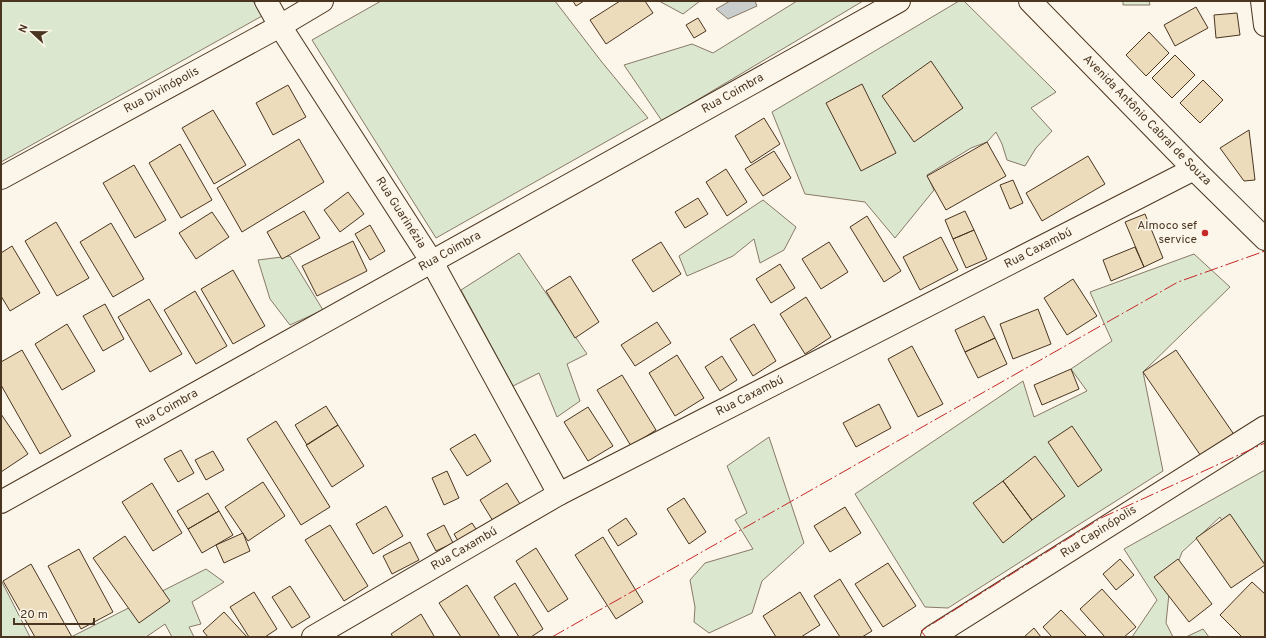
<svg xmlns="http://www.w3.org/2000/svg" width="1266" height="638" viewBox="0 0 1266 638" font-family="Overpass,sans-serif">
  <rect width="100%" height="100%" fill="#fbf6e9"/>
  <path fill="#dce7d0" stroke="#887966" d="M1,1H253L262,16L1,162Z
    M381,1H555L601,61L648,118L436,238L312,40Z
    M659,1H700L683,14Z
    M797,1H863L662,121L624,65L692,44L713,53Z
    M959,1H964L1056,92L1031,108L1052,131L1036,148L1025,166L1007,160L1002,144L996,132L987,142L971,148L927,175L934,190L895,238L865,202L805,194L772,112Z
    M1123,1H1149L1150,5H1123Z
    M763,200L796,227L784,250L760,263L754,239L733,256L687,276L679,256Z
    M519,253L587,354L567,364L580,401L557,417L539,373L513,386L461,290Z
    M1194,254L1230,287L1143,372L1163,471L948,608L925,607L855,494L1023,381L1034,417L1087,391L1071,369L1112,341L1090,292Z
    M290,256L323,310L290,325L270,299L258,260Z
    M769,437L804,543L762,581L752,613L709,633L694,622L695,607L690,580L705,563L753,549L735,520L747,513L727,466Z
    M1265,470V563L1237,548L1220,517L1182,552L1170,584L1166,623L1173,637H1132L1157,600L1124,549Z
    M206,569L224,582L192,602L201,624L189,627L194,637H172L165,624L146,637H71Z
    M1,580L30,637H1Z
    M1203,629L1209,637H1186Z"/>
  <path fill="#c9cecd" stroke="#887966" d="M730,1H755L757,6L728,19L716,9Z"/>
  <path fill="#ecdcbc" stroke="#4a3520" d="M573,1H584L576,6Z
    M620,1H645L653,13L606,44L590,20Z
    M1196,7L1208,28L1175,46L1164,25Z
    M1237,13L1240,35L1216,38L1214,15Z
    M698,18L706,31L694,38L686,25Z
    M1149,32L1169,53L1146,76L1126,55Z
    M1175,55L1195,75L1172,98L1152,78Z
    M931,61L963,108L914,142L882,96Z
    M1203,80L1223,100L1200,123L1180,103Z
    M862,84L896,153L861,171L826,103Z
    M288,85L306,117L273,135L256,103Z
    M213,110L246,165L214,184L182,128Z
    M764,118L780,144L751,163L735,136Z
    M1249,130L1255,180L1244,181L1220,148Z
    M299,139L324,182L242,232L217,188Z
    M987,142L1006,176L946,210L927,176Z
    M180,144L212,200L181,218L149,163Z
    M774,151L791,178L763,196L745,169Z
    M1088,156L1105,184L1042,221L1026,193Z
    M134,165L166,220L135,238L103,183Z
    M726,169L747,202L727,216L706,182Z
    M1013,180L1023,203L1010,209L1000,185Z
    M348,192L364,214L340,232L324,210Z
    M698,198L708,214L685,228L675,212Z
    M304,211L320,238L282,259L267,232Z
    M965,211L974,230L953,239L945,220Z
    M212,212L229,237L196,259L179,233Z
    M1145,214L1163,258L1144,267L1125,222Z
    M867,216L901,271L884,282L850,227Z
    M56,222L89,278L57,296L25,241Z
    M111,223L144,279L113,297L80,242Z
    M370,225L385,251L370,260L355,234Z
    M974,230L987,259L966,268L953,239Z
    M941,237L958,270L920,290L903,257Z
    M353,241L367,271L317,296L302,266Z
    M661,242L681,274L653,292L632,260Z
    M829,242L848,272L821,289L802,259Z
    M12,246L40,293L10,311L1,296V253Z
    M1135,247L1144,267L1111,281L1103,260Z
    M780,264L795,288L771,303L756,279Z
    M233,270L265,326L233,344L201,289Z
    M570,276L599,322L575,338L546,291Z
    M1073,279L1097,316L1067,335L1044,298Z
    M195,291L227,346L196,364L164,310Z
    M806,297L831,337L805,354L780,314Z
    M149,299L182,354L150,372L118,317Z
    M105,304L124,339L103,351L83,316Z
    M1038,309L1051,344L1013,359L1000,324Z
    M984,316L995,338L965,352L955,330Z
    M657,322L671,343L635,366L621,345Z
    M67,324L95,371L62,390L35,344Z
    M754,324L776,361L753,376L730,339Z
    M995,338L1007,364L978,378L965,352Z
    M912,346L943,404L918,417L888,359Z
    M22,350L71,436L40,454L1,385V362Z
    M1176,350L1235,436L1203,459L1143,372Z
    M677,355L704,398L675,416L649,373Z
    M722,356L737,380L720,391L705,367Z
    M1071,369L1079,389L1042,405L1034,385Z
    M622,375L656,430L631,446L597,390Z
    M879,404L891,428L856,447L843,423Z
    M326,406L338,425L307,445L295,425Z
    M588,407L613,446L588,461L564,422Z
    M1,414L28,454L1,472Z
    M276,421L330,507L301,525L247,439Z
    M338,425L364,466L332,487L306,445Z
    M1072,426L1102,470L1078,487L1048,442Z
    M475,434L491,461L467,476L450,449Z
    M181,450L194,473L178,482L164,459Z
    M213,451L224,470L206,480L195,460Z
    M1035,456L1065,496L1032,520L1003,481Z
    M447,471L459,498L444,505L432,478Z
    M1003,481L1032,520L1003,543L973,503Z
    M263,482L285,516L248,541L225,507Z
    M152,483L182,533L153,551L122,502Z
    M507,483L520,504L493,521L480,500Z
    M208,493L219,511L188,529L177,511Z
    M684,498L706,532L689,544L667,509Z
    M386,506L403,536L373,554L356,524Z
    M845,507L861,533L830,552L814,526Z
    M219,511L233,535L202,553L188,529Z
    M1230,514L1265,565L1231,588L1196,538Z
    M626,518L637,534L618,546L608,530Z
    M472,523L478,532L460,544L454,534Z
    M330,525L368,586L344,601L305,540Z
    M444,525L453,543L436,551L427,534Z
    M243,533L250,551L224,563L216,545Z
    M125,536L170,601L139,623L93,558Z
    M603,537L643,602L616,619L575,555Z
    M410,542L419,560L392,574L383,556Z
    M536,548L568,599L548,612L516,561Z
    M79,549L113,612L81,629L48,566Z
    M1120,559L1134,575L1116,590L1103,574Z
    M1178,559L1212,604L1189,622L1154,577Z
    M888,563L916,606L883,627L855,584Z
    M31,564L72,637H35L3,581Z
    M840,579L872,631L862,637H840L814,596Z
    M1252,582L1265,594V637H1242L1220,615Z
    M515,583L543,629L531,637H519L494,597Z
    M467,585L500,637H461L439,603Z
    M290,586L310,617L292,628L272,597Z
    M1102,589L1136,627L1124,637H1105L1080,609Z
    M254,592L277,629L265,637H249L230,607Z
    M800,592L820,625L801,637H776L763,616Z
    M1061,610L1087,637H1052L1043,627Z
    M224,612L247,637H208L203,631Z
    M421,614L434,636L432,637H393L391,634Z
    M1034,628L1041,637H1024Z"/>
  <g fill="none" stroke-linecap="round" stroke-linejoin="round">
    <defs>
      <g id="minor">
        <path id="s1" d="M266,1L280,26L432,262L559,494"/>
        <path d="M1262,1L1265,25"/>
        <path id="s2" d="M1,178L280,26L322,1"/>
        <path id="s3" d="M1,502L899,1"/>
        <path id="s4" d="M313,637L559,494L1194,169"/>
        <path id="s5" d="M932,637L1265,427"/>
      </g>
      <g id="primary">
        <path id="s6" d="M1030,1L1194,169L1265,239"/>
      </g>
    </defs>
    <use href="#minor" stroke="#4a3520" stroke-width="24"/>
    <use href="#primary" stroke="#4a3520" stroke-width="24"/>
    <use href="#minor" stroke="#fbf6e9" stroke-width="22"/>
    <use href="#primary" stroke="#fbf6e9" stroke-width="22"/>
    <path stroke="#c62828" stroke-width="1" stroke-dasharray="14 3 2 3" stroke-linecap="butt" d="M552,637L1178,282L1265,251
      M926,637L921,631L1101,518L1265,443"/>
  </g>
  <circle fill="#c62828" stroke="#fbf6e9" stroke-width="1.5" cx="1205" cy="233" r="4"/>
  <g text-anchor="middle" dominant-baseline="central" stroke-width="3" stroke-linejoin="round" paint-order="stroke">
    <g font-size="12" fill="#4a3520" stroke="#fbf6e9">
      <text stroke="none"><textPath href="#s2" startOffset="183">Rua Divinópolis</textPath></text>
      <text stroke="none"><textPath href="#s3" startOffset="838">Rua Coimbra</textPath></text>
      <text stroke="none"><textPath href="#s6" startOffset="167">Avenida Antônio Cabral de Souza</textPath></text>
      <text stroke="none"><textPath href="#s1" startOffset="251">Rua Guarinézia</textPath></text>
      <text stroke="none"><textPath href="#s4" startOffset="823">Rua Caxambú</textPath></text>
      <text stroke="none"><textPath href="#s3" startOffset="514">Rua Coimbra</textPath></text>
      <text stroke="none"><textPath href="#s4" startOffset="499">Rua Caxambú</textPath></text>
      <text stroke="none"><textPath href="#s3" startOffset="190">Rua Coimbra</textPath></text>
      <text stroke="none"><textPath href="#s5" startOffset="197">Rua Capinópolis</textPath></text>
      <text stroke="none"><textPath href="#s4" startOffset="175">Rua Caxambú</textPath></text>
    </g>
    <g font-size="12" fill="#4a3520" stroke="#fbf6e9" text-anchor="end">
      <text x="1197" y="226">Almoco sef<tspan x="1197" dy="14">service</tspan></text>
    </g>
  </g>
  <rect width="1266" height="638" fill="none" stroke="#4a3520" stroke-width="4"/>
  <g transform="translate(32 32) rotate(292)" stroke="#fbf6e9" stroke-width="3" paint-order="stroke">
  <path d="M0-3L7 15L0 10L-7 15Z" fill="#4a3520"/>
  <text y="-6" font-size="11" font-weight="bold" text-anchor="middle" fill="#4a3520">N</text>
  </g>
  <path d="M14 618v6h80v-6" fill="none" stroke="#4a3520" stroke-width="2"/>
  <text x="20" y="618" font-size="12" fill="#4a3520" stroke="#fbf6e9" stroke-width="3" paint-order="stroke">20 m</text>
</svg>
